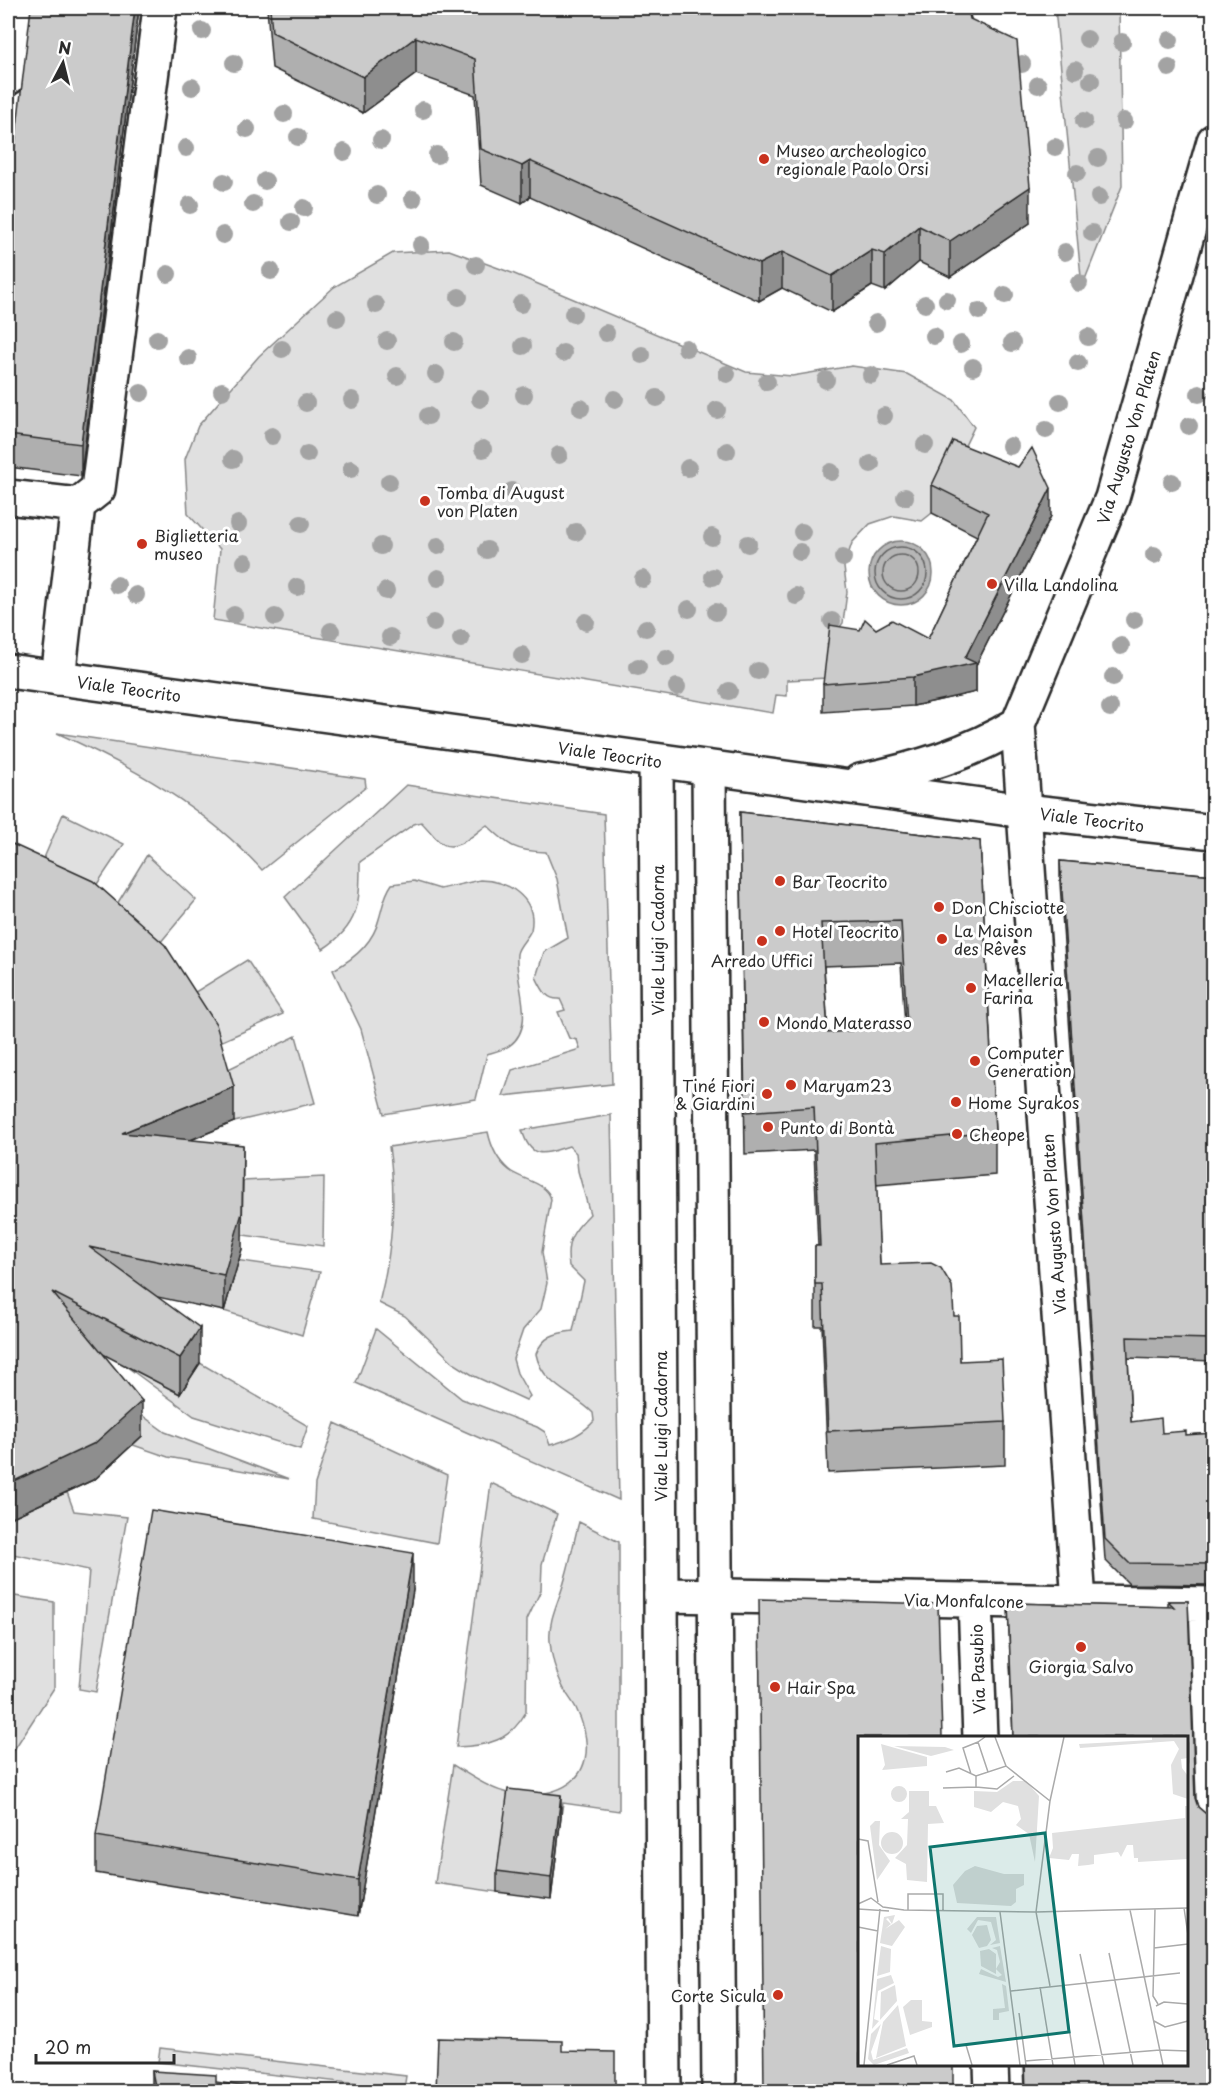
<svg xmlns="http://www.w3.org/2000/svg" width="1221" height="2099" viewBox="0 0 1221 2099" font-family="'Playpen Sans',sans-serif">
  <rect width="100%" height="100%" fill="#fff"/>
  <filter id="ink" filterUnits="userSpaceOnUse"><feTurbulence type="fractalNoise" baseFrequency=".0167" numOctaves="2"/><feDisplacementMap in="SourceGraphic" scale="12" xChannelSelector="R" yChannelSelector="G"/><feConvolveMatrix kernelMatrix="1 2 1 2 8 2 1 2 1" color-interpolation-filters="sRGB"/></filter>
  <g filter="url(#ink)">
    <path fill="#e0e0e0" stroke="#868686" stroke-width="1.5" d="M1055,8H1119L1122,186L1082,287Z
      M449,250L512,273L746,372L792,376L852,366L907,374L954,400L974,427L932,513L922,521L894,516L870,524L852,543L844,567L847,592L843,623L827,644L830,653L827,678L787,680V696L776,695L773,713L213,620L220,549L188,514L185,459L198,426L259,356L334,287L393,253Z
      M57,733L365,779L366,787L262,870C205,807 133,767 57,733Z
      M406,785L604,814L612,1084L503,1096L512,1070L580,1049L577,1040L569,1038L558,1012L565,1010L560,999C546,1000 542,989 536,977L544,952L568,938L557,879L546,852C514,851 509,846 487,825C475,833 456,854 441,843C434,838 428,828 421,822L414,824L360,862C360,903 359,926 323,949L285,897Z
      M63,814L124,844L42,966L31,888Z
      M147,855L196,900L144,962L73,976Z
      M480,880C507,880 538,898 531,930C528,938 518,946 517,954C514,982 538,1026 509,1046C503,1050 494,1052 487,1054L476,1099L384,1114L361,1029L333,970C354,959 373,943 379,919C383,906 384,895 392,884L414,881L440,889Z
      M247,960L283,1014L150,1073L179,1002Z
      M296,1036L315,1103L234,1122L223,1085L165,1100Z
      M611,1115L619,1500L356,1383L376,1329L462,1399L537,1427L545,1432L550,1445C566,1441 584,1433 594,1421L593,1413C573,1393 542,1385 536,1354C543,1336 555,1333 573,1331L584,1281L569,1266C565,1241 573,1231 590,1214L578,1171L576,1153L569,1146C544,1154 531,1161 522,1130Z
      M488,1132C491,1146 498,1161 509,1170C521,1180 547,1182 551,1199L542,1252L547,1283L541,1309L523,1330L513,1359L517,1373L530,1396L526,1400L474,1376L455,1364L405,1316L379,1303C392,1252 397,1199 389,1147Z
      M324,1177L323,1246L165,1224L242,1222L243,1181Z
      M171,1251L320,1272L302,1335L224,1311L235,1273Z
      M200,1363L308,1426L300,1449L194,1416L123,1364L180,1394Z
      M98,1383L165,1432L289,1479L168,1457L133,1445L142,1436Z
      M335,1423L447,1475L437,1543L313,1519L315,1484Z
      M8,1468L29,1509L67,1492L74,1511L127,1517L96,1692L79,1689L89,1570L8,1553Z
      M491,1483L557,1514L542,1564L541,1590L527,1620L526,1712C510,1741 488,1746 456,1747Z
      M579,1522L619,1542V1811L563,1803L561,1816L508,1809L497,1892L435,1883L453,1765C484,1785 511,1803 550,1792C592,1781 593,1743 576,1708C572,1700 565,1693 562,1685C556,1672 551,1655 550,1641C548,1617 561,1598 566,1575C571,1558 574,1540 579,1522Z
      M8,1595L54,1602V1688L8,1759Z
      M160,2048L406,2076L404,2089L158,2062Z"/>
    <path fill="#b6b6b6" stroke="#7e7e7e" stroke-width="1.5" d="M869 573a32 32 0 1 1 64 0a32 32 0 1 1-64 0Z"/>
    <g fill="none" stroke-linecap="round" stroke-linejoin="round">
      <path stroke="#636363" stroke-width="1.5" d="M875 573a26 26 0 1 1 52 0a26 26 0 1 1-52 0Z
        M883 573a18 18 0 1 1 36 0a18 18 0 1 1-36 0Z"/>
      <defs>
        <path id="minor" d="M8,78L14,8
          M8,497L78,505L58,678
          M78,505L98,489L160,8
          M661,1595L1214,1604
          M975,1600L980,1738
          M1079,1602L1024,811L1214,832
          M1206,1604L1214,1818
          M991,2064L992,2092"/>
        <path id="major" d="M8,671L1024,811L1018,724L1112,498L1214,141
          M656,761L664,2092
          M709,768L719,2092
          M860,781C916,769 969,754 1018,724"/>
      </defs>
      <use href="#minor" stroke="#2b2b2b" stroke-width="38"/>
      <use href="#major" stroke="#2b2b2b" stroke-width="38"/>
      <use href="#minor" stroke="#fff" stroke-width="33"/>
      <use href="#major" stroke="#fff" stroke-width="33"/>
    </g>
    <g fill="#a3a3a3">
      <circle cx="202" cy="31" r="9"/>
      <circle cx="1087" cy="39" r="9"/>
      <circle cx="1170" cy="40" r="9"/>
      <circle cx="1122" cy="42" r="9"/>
      <circle cx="234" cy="63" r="9"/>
      <circle cx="1022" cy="64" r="9"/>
      <circle cx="1169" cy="68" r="9"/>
      <circle cx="1075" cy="70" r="9"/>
      <circle cx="1091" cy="81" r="9"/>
      <circle cx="1038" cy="85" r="9"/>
      <circle cx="192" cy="87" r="9"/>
      <circle cx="423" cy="110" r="9"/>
      <circle cx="284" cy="114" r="9"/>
      <circle cx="1084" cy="121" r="9"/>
      <circle cx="1124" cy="121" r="9"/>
      <circle cx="247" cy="129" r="9"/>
      <circle cx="298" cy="137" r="9"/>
      <circle cx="381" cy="140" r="9"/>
      <circle cx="1055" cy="147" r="9"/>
      <circle cx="186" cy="148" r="9"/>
      <circle cx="344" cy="152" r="9"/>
      <circle cx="437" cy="155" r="9"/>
      <circle cx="1098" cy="158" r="9"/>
      <circle cx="1077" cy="173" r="9"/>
      <circle cx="265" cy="181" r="9"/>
      <circle cx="224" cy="182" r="9"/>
      <circle cx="377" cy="195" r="9"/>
      <circle cx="1099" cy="197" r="9"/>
      <circle cx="413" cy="199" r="9"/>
      <circle cx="253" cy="204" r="9"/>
      <circle cx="190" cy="205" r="9"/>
      <circle cx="304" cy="208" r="9"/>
      <circle cx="291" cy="222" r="9"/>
      <circle cx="1092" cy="233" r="9"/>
      <circle cx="223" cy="235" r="9"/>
      <circle cx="421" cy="245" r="9"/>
      <circle cx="1065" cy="252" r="9"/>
      <circle cx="476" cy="265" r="9"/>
      <circle cx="271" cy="271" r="9"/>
      <circle cx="168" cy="274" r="9"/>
      <circle cx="1079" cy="283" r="9"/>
      <circle cx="1005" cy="295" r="9"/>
      <circle cx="459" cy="297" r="9"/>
      <circle cx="947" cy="300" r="9"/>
      <circle cx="521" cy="304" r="9"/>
      <circle cx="925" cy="304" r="9"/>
      <circle cx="376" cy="305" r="9"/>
      <circle cx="979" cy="311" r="9"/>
      <circle cx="573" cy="314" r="9"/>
      <circle cx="337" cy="318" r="9"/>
      <circle cx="876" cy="323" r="9"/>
      <circle cx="606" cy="333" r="9"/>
      <circle cx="934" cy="336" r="9"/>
      <circle cx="1088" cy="337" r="9"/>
      <circle cx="157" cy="339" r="9"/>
      <circle cx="387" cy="341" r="9"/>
      <circle cx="454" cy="342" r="9"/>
      <circle cx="1012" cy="343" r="9"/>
      <circle cx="961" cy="344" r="9"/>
      <circle cx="523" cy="346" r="9"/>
      <circle cx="686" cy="348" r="9"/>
      <circle cx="282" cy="349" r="9"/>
      <circle cx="563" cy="353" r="9"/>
      <circle cx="642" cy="355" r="9"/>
      <circle cx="188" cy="358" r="9"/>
      <circle cx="1078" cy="363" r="9"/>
      <circle cx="973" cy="367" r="9"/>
      <circle cx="436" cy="374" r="9"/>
      <circle cx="727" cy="374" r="9"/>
      <circle cx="871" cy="375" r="9"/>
      <circle cx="397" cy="376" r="9"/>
      <circle cx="826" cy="380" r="9"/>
      <circle cx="767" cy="382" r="9"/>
      <circle cx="222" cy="391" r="9"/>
      <circle cx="141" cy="393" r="9"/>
      <circle cx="1199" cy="394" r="9"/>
      <circle cx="524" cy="395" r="9"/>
      <circle cx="657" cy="398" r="9"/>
      <circle cx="480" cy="399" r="9"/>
      <circle cx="615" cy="399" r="9"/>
      <circle cx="352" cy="400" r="9"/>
      <circle cx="1060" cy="402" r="9"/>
      <circle cx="306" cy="403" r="9"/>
      <circle cx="581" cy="408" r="9"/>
      <circle cx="717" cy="410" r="9"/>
      <circle cx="428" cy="416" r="9"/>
      <circle cx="884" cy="416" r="9"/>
      <circle cx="1189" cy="426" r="9"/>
      <circle cx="1046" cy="430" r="9"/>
      <circle cx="272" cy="436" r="9"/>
      <circle cx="925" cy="445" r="9"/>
      <circle cx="1010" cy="446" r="9"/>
      <circle cx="483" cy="449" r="9"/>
      <circle cx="727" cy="451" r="9"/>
      <circle cx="307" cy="454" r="9"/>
      <circle cx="559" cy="455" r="9"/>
      <circle cx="233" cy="459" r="9"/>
      <circle cx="871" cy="464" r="9"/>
      <circle cx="688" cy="468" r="9"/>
      <circle cx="351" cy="469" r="9"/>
      <circle cx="831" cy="472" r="9"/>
      <circle cx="389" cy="482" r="9"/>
      <circle cx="1172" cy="482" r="9"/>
      <circle cx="512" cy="491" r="9"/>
      <circle cx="905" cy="497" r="9"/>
      <circle cx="238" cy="524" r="9"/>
      <circle cx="301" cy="524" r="9"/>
      <circle cx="576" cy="532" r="9"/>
      <circle cx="802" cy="532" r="9"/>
      <circle cx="712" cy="537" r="9"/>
      <circle cx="748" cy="544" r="9"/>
      <circle cx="381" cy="546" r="9"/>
      <circle cx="438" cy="546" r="9"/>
      <circle cx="487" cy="550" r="9"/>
      <circle cx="800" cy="552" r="9"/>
      <circle cx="1154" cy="555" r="9"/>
      <circle cx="843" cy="558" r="9"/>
      <circle cx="245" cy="562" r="9"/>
      <circle cx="713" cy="577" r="9"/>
      <circle cx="438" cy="578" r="9"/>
      <circle cx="643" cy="579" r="9"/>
      <circle cx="117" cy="585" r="9"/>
      <circle cx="297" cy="587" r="9"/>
      <circle cx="386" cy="591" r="9"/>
      <circle cx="136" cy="595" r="9"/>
      <circle cx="796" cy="596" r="9"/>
      <circle cx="689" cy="609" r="9"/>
      <circle cx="716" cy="612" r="9"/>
      <circle cx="234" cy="615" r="9"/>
      <circle cx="275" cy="617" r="9"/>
      <circle cx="1134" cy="620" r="9"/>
      <circle cx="832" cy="621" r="9"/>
      <circle cx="586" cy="622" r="9"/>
      <circle cx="434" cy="623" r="9"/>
      <circle cx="646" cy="628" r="9"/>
      <circle cx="331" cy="631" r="9"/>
      <circle cx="390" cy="637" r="9"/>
      <circle cx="461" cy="639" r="9"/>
      <circle cx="1121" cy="646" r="9"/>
      <circle cx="522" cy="655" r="9"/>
      <circle cx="666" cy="658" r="9"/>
      <circle cx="638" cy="667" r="9"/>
      <circle cx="758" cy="671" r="9"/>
      <circle cx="1113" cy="677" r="9"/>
      <circle cx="677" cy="687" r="9"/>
      <circle cx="729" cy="691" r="9"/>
      <circle cx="1110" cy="708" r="9"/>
    </g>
    <path fill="#afafaf" stroke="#2b2b2b" stroke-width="1.5" fill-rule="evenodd" d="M139,8L81,476L8,467V152H14Z
      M267,8H968L1030,223L950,277L919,262L885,291L872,286L832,312L782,288L759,301L530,197L522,203L481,185L475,95L416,74L363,113L272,68Z
      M932,485L1051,516L976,665V692L913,706L823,712V684L876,629L928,639L977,536L932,513Z
      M740,812L980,841L995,1132V1175L876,1185L880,1265L954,1316L960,1361L1005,1422V1465L828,1473L822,1326H815V1246H818L814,1150L745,1154ZM901,963L905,1026L828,1033L824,966Z
      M8,842L234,1122L191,1140L242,1249L224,1311L158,1297L200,1363L180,1394L103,1354L142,1436L95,1479L8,1519Z
      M1060,861L1214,875V1361L1128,1358L1131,1422L1162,1433L1186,1435L1214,1433V1585L1129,1584L1105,1560L1060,883Z
      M413,1590L358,1916L96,1873V1836Z
      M1168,1601H1188L1195,1798L1198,1807L1205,1813L1214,2091H1025L1024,2064H1186V1737H1013L1008,1603L1168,1607Z
      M561,1816L551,1899L497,1892V1871Z
      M152,2071L216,2083L274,2091H152Z"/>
    <path fill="#8e8e8e" stroke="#2b2b2b" stroke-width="1.5" d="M135,8H139L81,476V444Z
      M416,37V74L363,113V77Z
      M530,161V197L522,203V166Z
      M1030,187V223L950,277V241Z
      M919,226V262L885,291V254Z
      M872,250V286L832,312V276Z
      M782,252V288L759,301V264Z
      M1051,488V516L976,665V692L913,706V677L965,658Z
      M234,1087V1122L122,1168V1133Z
      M243,1145L242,1249L224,1311V1275Z
      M200,1328V1363L180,1394V1358Z
      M142,1401V1436L95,1479L8,1519V1484Z
      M413,1553V1590L358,1916V1880Z
      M561,1795V1816L551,1899V1878Z"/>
    <path fill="#cbcbcb" stroke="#2b2b2b" stroke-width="1.5" fill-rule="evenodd" d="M31,8H135L81,444L8,435V152H14Z
      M270,8H968L970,19L1017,41L1030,187L950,241L919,226L885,254L872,250L832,276L782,252L759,264L530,161L522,166L481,149L475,59L416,37L363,77L272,32Z
      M953,441L1018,467L1032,448L1051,488L965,658L976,663L913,677L823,684L830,625L860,630L865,619L876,629L892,620L928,639L988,513L932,485Z
      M740,812L980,841L995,1132L875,1143L880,1265L931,1263L941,1268L952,1286L954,1316H959L960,1361L1002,1359L1005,1422L828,1431L822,1284H815V1246H820L814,1107L745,1112ZM901,921L907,1025L828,1033L821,923Z
      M8,842L93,881L165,945L216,1024L234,1087L122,1133L243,1145L242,1213L224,1275L89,1247L200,1328L180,1358L52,1292L142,1401L95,1443L8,1484Z
      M1060,861L1214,875V1339L1127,1337L1131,1422L1161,1418L1162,1433L1186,1431V1435L1214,1433V1564L1129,1563L1105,1539Z
      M151,1510L413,1553L358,1880L96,1836Z
      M759,1599L938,1604L942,1737H860V2064H953V2091H764Z
      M1168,1601H1188L1195,1798L1198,1807L1205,1813L1214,1815V2091H1026L1025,2064H1186V1737H1013L1008,1603L1174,1607Z
      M508,1789L561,1795L551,1878L497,1871Z
      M438,2038L562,2041V2051L615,2052V2091H436Z
      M152,2071L216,2075V2082L274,2091H156Z"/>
  </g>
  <g fill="#c8321e" stroke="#fff" stroke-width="2">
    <circle cx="764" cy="159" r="6"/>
    <circle cx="425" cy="501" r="6"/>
    <circle cx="142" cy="544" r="6"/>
    <circle cx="992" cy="584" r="6"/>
    <circle cx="780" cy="881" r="6"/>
    <circle cx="939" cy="907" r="6"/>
    <circle cx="780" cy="931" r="6"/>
    <circle cx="942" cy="939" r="6"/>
    <circle cx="762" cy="941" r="6"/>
    <circle cx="971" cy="988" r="6"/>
    <circle cx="764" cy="1022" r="6"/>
    <circle cx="975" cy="1061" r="6"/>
    <circle cx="791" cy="1085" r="6"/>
    <circle cx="767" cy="1094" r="6"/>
    <circle cx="956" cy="1102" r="6"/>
    <circle cx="768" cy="1127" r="6"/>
    <circle cx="957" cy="1134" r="6"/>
    <circle cx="1081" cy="1647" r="6"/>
    <circle cx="775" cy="1687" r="6"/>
    <circle cx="778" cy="1995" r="6"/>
  </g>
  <g text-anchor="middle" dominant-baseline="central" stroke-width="6" stroke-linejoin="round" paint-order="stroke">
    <g font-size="16" fill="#2b2b2b" stroke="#fff" text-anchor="start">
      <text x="776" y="150">Museo archeologico<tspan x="776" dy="18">regionale Paolo Orsi</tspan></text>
      <text x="437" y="492">Tomba di August<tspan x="437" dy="18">von Platen</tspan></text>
      <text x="154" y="535">Biglietteria<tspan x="154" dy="18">museo</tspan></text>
      <text x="1004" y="584">Villa Landolina</text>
      <text x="792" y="881">Bar Teocrito</text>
      <text x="951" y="907">Don Chisciotte</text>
      <text x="954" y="930">La Maison<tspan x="954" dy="18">des Rêves</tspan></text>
      <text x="792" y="931">Hotel Teocrito</text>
      <text x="762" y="960" text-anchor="middle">Arredo Uffici</text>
      <text x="983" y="979">Macelleria<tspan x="983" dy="18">Farina</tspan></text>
      <text x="776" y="1022">Mondo Materasso</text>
      <text x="987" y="1052">Computer<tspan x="987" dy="18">Generation</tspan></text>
      <text x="755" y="1085" text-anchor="end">Tiné Fiori<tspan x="755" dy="18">&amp; Giardini</tspan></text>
      <text x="803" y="1085">Maryam23</text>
      <text x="968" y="1102">Home Syrakos</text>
      <text x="780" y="1127">Punto di Bontà</text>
      <text x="969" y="1134">Cheope</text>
      <text x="1081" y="1666" text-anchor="middle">Giorgia Salvo</text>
      <text x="787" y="1687">Hair Spa</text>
      <text x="766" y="1995" text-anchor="end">Corte Sicula</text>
    </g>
    <g font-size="16" fill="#2b2b2b" stroke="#fff">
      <text transform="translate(1128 437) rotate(-73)">Via Augusto Von Platen</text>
      <text transform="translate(129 688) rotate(8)">Viale Teocrito</text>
      <text transform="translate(610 754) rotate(8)">Viale Teocrito</text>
      <text transform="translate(1092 819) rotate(7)">Viale Teocrito</text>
      <text transform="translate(657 940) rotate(-90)">Viale Luigi Cadorna</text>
      <text transform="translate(1053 1224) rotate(-94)">Via Augusto Von Platen</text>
      <text transform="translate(660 1426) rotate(-90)">Viale Luigi Cadorna</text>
      <text transform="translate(964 1600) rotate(1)">Via Monfalcone</text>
      <text transform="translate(977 1669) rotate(-92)">Via Pasubio</text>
    </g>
  </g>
  <g transform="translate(858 1736)">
    <rect width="330" height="330" fill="#fff"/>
    <path d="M294,1H330V22L323,23L324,32L330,40V63L315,58L313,29L321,13L316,5L222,12L221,8L294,4ZM23,8L69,21V30L24,34L27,29ZM36,10L87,11L96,14L73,20ZM155,45H168L181,60L177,126L171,98L158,89L163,83L160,70L145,66L133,76L116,71V55L139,56ZM33 58a8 8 0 1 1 16 0a8 8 0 1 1-16 0ZM51,55H71V70H78L86,87L70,88L69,146L49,144L48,128L37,122L49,109L50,83H43L51,76ZM327,70H330V123L280,126V122H276L275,109H269L263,121L260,116L236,119V128L230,129L220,130L221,118H214L211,124L191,122L195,112L194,97L327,82ZM17,85H22L21,109L32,125L19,144L12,90ZM23 107a11 11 0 1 1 22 0a11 11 0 1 1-22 0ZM117,130L146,138H166V149L158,153V166L153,170L99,167L95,149L107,135ZM37,179L34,188L30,182L28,183L33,188L27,193L41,184L47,191L34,210L22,207L26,181ZM119,181H138L142,207L132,209L138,204L133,186L120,184L113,197L109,193ZM129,189L133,204L129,210L121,212L114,199L119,190ZM23,210L33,213L32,236L19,240ZM142,210L148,246L121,238L123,233L140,241L144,239L138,233L142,226L139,214L134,212ZM131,213L138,218V238L123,230L122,215ZM33,239L36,247L20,255L16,283L21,285L14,293L19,243ZM144,248L148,250L151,275L141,277V284H135V273L147,272ZM37,249L39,265L22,284L23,256ZM53,264H64V285L74,286V291L52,299L45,271ZM40,269L48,310L18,322L25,286ZM23,288L13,316L15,324L49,312L51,317L16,329L10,323L13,298Z" fill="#e0e0e0"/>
    <path fill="none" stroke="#aaa" stroke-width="1.5" d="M127,1L120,6L130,36M137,1L148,30M88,36L101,32L118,40L148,30L192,65M113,38L105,12L120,6M118,51L139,53L156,40M85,52L118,51V40M0,103L10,105L20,166M0,168L13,162L25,171L46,174L178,176L192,65L206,1M326,172L330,199M0,173L31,175M297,173L295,260L300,268M50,174V158H85V175M272,174L305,329M142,176L162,329M0,191L20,195M296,212L330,208M251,217L275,329M222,218L246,329M204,249L217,329M192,250L178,176L330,172M182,251L195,329M153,255L322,237M298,270L306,266L330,268M161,277L168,329M296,285L307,291L330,285M108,309L114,329M167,325L302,314L330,315M6,329L22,173M29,329L56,320L59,329"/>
    <path fill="#0f766e" fill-opacity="0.15" stroke="#0f766e" stroke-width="3" d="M187,97L211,296L96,310L72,111Z"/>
    <rect width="330" height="330" fill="none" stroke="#2b2b2b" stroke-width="3"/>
  </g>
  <rect width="1221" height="2099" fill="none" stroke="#fff" stroke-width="30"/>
  <rect x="15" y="15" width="1191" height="2069" fill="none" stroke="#2b2b2b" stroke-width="2" filter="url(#ink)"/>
  <g transform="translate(63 63) rotate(7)" stroke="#ffffff" stroke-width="4.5" paint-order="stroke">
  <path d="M0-4.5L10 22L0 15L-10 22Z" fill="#2b2b2b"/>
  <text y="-9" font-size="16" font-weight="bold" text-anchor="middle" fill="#2b2b2b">N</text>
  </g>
  <path d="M36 2054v9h138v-9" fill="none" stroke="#2b2b2b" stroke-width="3"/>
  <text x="45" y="2054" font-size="18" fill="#2b2b2b" stroke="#ffffff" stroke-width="4.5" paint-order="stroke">20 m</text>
</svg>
